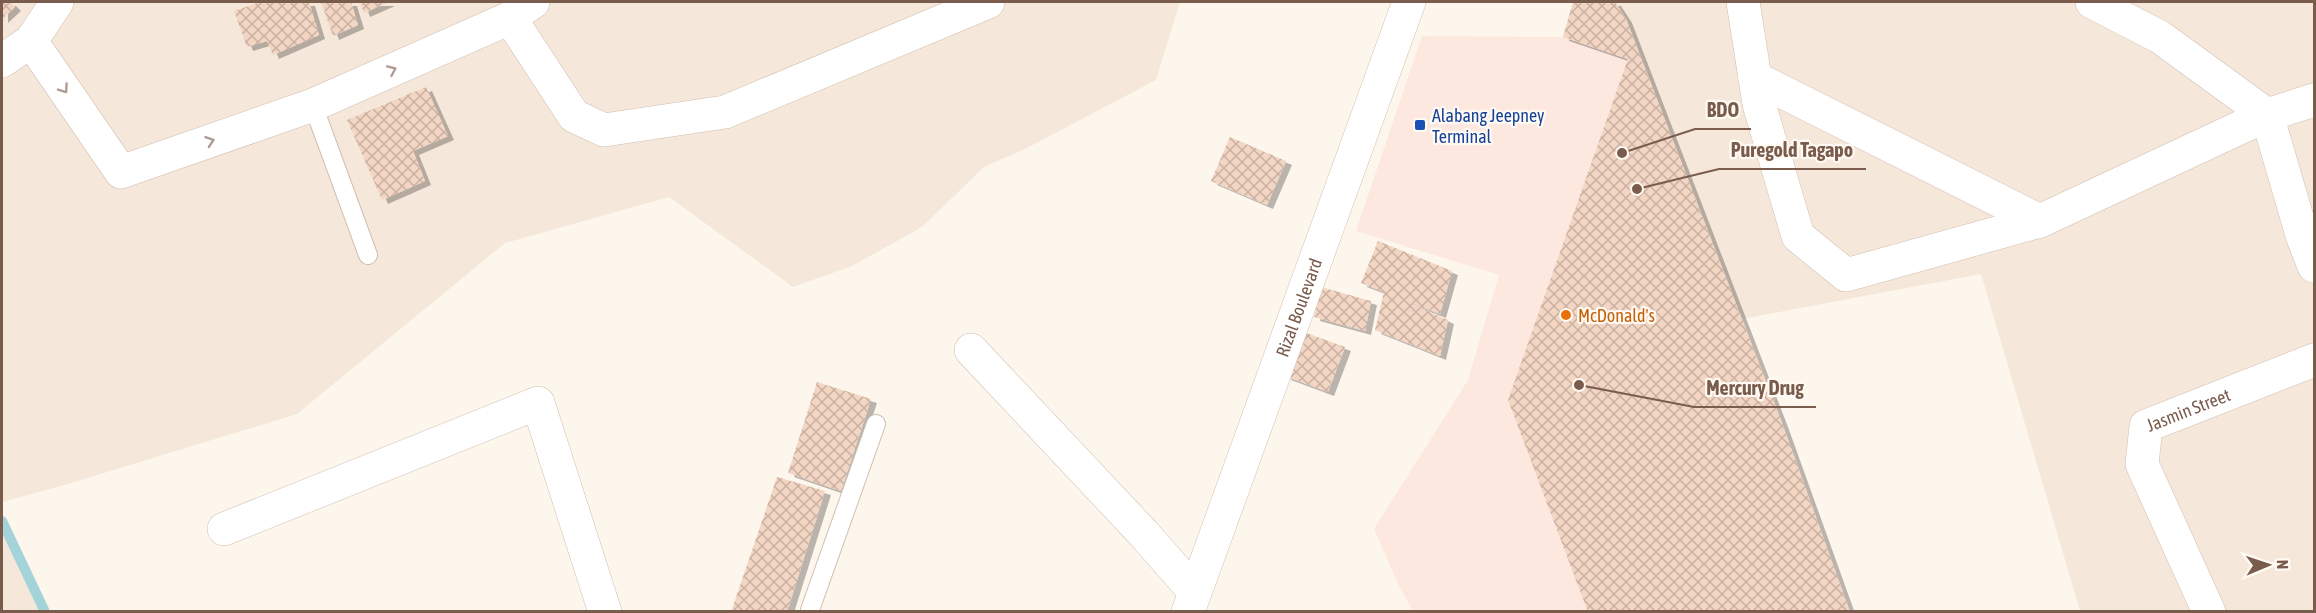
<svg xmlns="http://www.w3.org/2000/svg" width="2316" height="613" viewBox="0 0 2316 613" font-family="'Asap Condensed',sans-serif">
  <defs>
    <pattern id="building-cross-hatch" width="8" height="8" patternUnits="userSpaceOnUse" patternTransform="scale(1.5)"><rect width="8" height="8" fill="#f3d5c3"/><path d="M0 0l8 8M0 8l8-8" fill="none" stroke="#cab0a1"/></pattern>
    <filter id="shadow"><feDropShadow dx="6" dy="4" stdDeviation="0" flood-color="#0004"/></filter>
  </defs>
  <rect width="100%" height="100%" fill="#fdf6ec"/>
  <path fill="#f5e8da" d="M2,2H1180L1156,80L1027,148L984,167L922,227L852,266L793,287L669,197L505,243L297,414L68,484L2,502Z
    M1615,2H2314V611H2080L1981,274L1742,319L1626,20Z
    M2,521L7,533L45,611H2Z"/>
  <path fill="#fde8e0" d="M1573,2H1615L1626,19L1782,423L1850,611H1413L1399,586L1374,529L1468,380L1499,275L1356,231L1422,36L1563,37Z"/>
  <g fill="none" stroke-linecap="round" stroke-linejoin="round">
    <path stroke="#a5d3da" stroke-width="10" d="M2,521L45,612"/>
  </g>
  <path fill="url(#building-cross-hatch)" filter="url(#shadow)" d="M2,2H10L15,7L2,19Z
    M260,2H309L319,35L273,55L267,41L247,47L234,11Z
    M321,2H351L358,25L333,36Z
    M360,2H389L364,13Z
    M1573,2H1615L1626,19L1782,423L1850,612H1588L1508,400L1628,59L1563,37Z
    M426,87L448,136L413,151L425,181L382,200L347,120Z
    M1230,137L1286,161L1267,205L1211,181Z
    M1378,241L1452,271L1440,314L1401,299L1448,320L1440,356L1375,330L1384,292L1361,283Z
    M1321,287L1371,301L1365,331L1314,317Z
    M1301,331L1345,347L1328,392L1285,376Z
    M817,382L871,399L841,491L788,473Z
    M777,477L825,491L787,612H731Z"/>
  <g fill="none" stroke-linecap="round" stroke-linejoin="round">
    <defs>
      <path id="service" d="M313,105L368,255
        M810,610L876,424"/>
      <g id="minor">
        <path d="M1743,2L1755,78L2040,221L2267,115L2314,100"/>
        <path d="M2092,2L2160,37L2267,115L2303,238L2314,266"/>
        <path d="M510,18L574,116L604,130L725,112L988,2"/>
        <path d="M1755,78L1759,104L1798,236L1846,275L2040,221"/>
        <path d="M971,350L1144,534L1194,591"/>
        <path d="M224,529L538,403L605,612"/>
        <path id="s1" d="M2209,612L2142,464L2146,426L2314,360"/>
      </g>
      <path id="tertiary" d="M31,41L121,172L313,105L510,18L533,2
        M2,61L31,41L57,2"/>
      <g id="secondary">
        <path id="s2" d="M1188,612L1409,2"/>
      </g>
    </defs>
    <use href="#service" stroke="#d1beb0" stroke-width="20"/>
    <use href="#minor" stroke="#d1beb0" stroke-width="34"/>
    <use href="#tertiary" stroke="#d1beb0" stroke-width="34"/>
    <use href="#secondary" stroke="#d6c0b0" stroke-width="34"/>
    <use href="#service" stroke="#fff" stroke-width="18"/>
    <use href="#minor" stroke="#fff" stroke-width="33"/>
    <use href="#tertiary" stroke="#fff" stroke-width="33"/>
    <use href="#secondary" stroke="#fff" stroke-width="33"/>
  </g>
  <defs><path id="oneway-chevron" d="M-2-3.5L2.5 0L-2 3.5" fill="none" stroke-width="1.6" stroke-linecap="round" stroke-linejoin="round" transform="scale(1.5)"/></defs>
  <g stroke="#af9d94">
    <use href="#oneway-chevron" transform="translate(392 70) rotate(-24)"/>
    <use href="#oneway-chevron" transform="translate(64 89) rotate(55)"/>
    <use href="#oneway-chevron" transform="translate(210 141) rotate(-19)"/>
  </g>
  <rect fill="#1a4fb4" stroke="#fffaf3" stroke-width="2" x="1414" y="119" width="12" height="12" rx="3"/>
  <circle fill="#e8710a" stroke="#fffaf3" stroke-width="2" cx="1566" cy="315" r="6"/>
  <g text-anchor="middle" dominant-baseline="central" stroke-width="4.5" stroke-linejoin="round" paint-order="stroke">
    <g font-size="18" fill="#164399" stroke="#fffaf3" text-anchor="start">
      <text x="1432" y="115">Alabang Jeepney<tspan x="1432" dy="21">Terminal</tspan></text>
    </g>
    <g font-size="18" fill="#7a5c4d" stroke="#fffaf3">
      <text stroke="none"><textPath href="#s2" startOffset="324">Rizal Boulevard</textPath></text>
      <text stroke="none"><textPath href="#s1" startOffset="246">Jasmin Street</textPath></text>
    </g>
    <g font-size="18" fill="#c56008" stroke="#fffaf3" text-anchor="start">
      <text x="1578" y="315">McDonald's</text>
    </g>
  </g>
  <path fill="none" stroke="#7a5c4d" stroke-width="2" d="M1622 153L1695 129H1751M1637 189L1719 169H1866M1579 385L1694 407H1816"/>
  <g fill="#7a5c4d" stroke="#fffaf3" stroke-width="2">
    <circle cx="1622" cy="153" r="6"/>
    <circle cx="1637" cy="189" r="6"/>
    <circle cx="1579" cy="385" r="6"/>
  </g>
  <g font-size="20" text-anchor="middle" font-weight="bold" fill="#7a5c4d" stroke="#fffaf3" stroke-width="4.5" stroke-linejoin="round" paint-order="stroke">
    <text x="1723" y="117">BDO</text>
    <text x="1792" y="157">Puregold Tagapo</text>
    <text x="1755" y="395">Mercury Drug</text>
  </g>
  <rect width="2316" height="613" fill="none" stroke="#7a5c4d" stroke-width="6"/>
  <g transform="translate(2268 565) rotate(88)" stroke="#fffaf3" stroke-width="4.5" paint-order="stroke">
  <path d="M0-4.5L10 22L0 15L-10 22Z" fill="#7a5c4d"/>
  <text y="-9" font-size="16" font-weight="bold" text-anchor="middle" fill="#7a5c4d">N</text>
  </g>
</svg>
